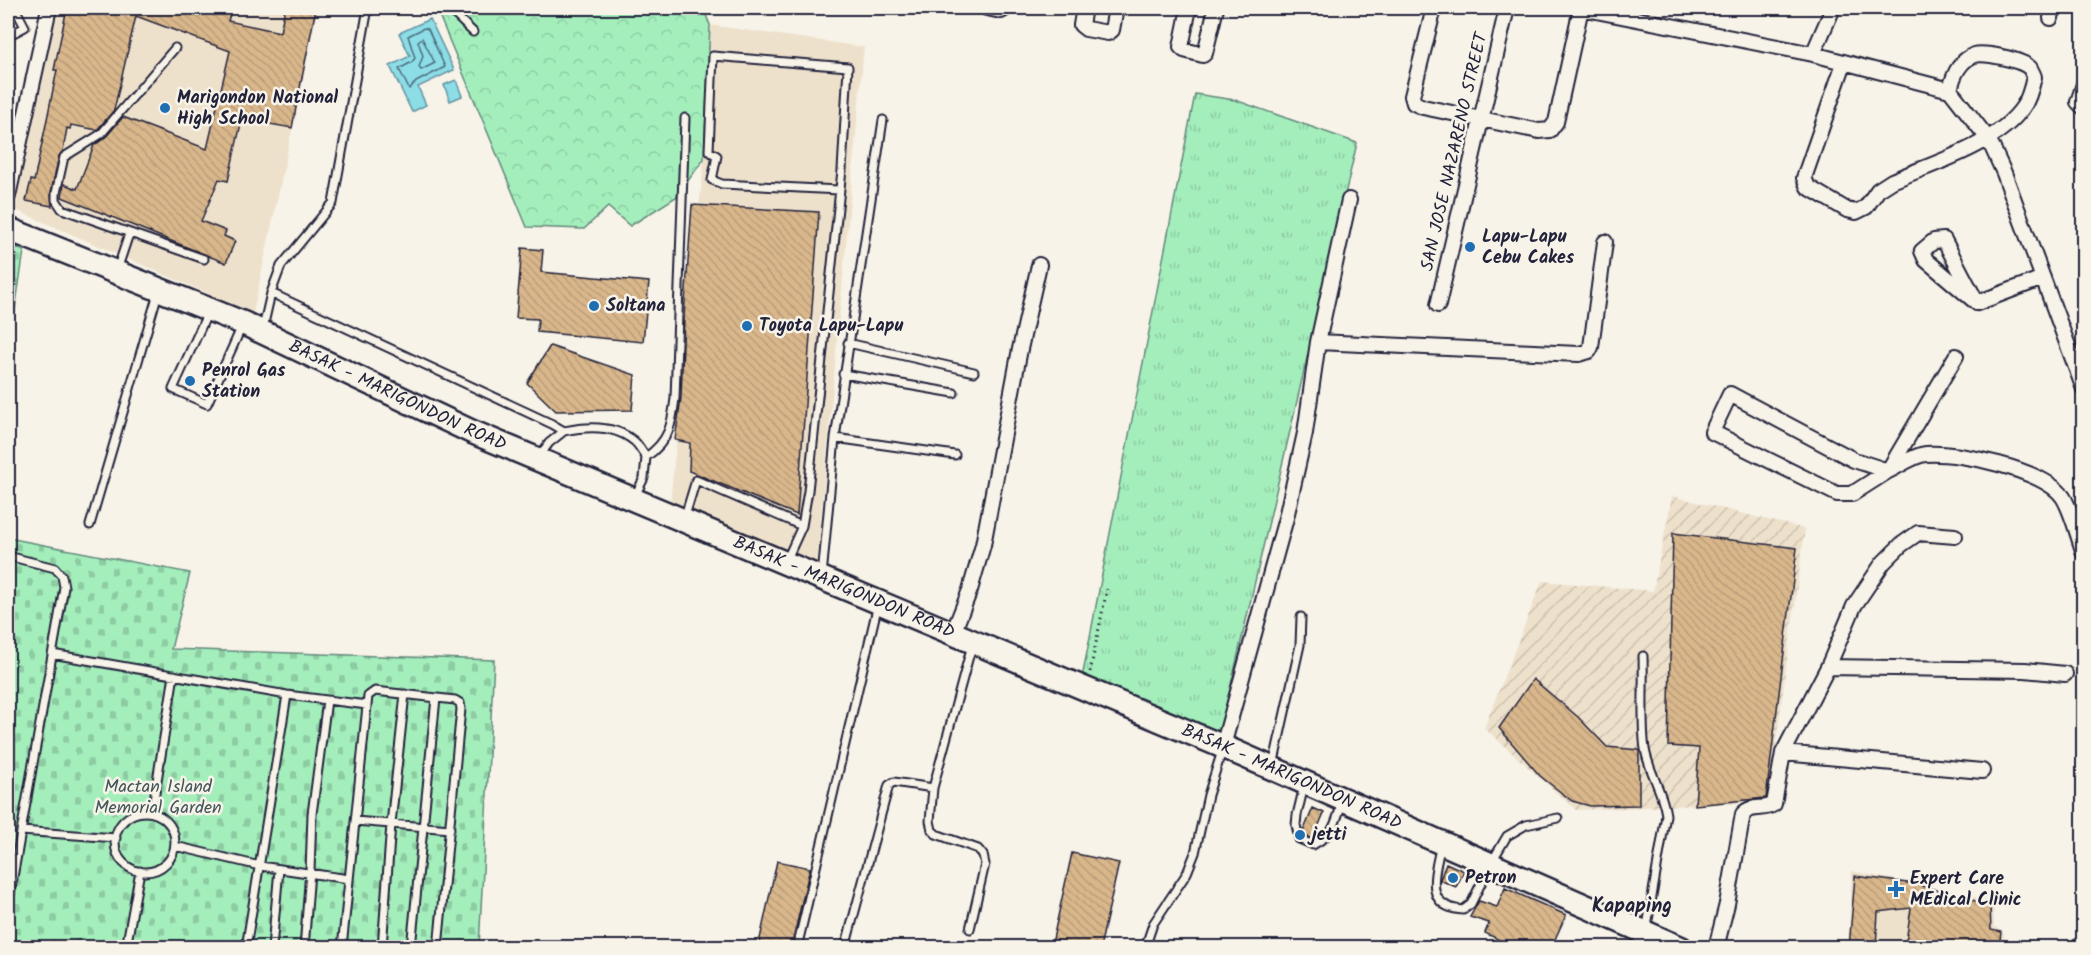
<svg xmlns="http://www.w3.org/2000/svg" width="2091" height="955" viewBox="0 0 2091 955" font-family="Kalam,sans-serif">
  <defs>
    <pattern id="industrial-furrows" width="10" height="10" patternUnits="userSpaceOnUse" patternTransform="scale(1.5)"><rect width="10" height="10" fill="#eee1cc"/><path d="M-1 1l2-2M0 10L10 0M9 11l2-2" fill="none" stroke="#ccc1b0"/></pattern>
    <pattern id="grass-tufts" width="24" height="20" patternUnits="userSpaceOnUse" patternTransform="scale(1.5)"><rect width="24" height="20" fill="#a4eebc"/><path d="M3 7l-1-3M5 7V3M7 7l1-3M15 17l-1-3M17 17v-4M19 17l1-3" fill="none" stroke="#8dcca2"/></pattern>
    <pattern id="forest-crowns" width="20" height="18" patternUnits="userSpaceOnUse" patternTransform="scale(1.5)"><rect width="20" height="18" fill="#a4eebc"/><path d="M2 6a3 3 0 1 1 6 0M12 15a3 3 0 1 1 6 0" fill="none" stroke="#8dcca2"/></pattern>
    <pattern id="cemetery-stones" width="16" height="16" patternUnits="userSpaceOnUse" patternTransform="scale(1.5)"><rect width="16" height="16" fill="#a4eebc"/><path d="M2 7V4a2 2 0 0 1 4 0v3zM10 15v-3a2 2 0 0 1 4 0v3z" fill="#8dcca2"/></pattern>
    <pattern id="building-back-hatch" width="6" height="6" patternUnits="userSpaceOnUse" patternTransform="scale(1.5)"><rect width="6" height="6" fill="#d9b78b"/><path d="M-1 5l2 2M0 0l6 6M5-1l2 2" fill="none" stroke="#ba9d79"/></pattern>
  </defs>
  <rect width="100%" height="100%" fill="#f7f3e8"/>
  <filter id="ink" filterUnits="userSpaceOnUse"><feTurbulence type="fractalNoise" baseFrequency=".0167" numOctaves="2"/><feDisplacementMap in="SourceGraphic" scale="12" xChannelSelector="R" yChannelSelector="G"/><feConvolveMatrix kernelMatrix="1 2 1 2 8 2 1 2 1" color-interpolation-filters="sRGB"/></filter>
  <g filter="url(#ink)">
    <path fill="#eee1cc" d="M57,8H318L253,313L11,208Z
      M710,25L864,47L817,562L670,504L704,159Z
      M1852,871L1993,901L1994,926L2004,934L2003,947L1848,948Z"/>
    <path fill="url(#industrial-furrows)" d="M1672,496L1805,529L1768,802L1576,810L1484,728L1542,581L1653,591Z"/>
    <path fill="url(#grass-tufts)" stroke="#63887c" stroke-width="1.5" d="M1195,94L1235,100L1357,143L1220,732L1082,678Z"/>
    <path fill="url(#forest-crowns)" stroke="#63887c" stroke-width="1.5" d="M436,8H703L710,25L704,159L676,197L630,226L608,207L584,229L527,227Z"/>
    <path fill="url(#cemetery-stones)" stroke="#63887c" stroke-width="1.5" d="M8,244L24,251L8,356Z
      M8,538L190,573L171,649L494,660L479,947H8Z"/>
    <path fill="#8cdde6" stroke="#6292a2" stroke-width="1.5" d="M430,19L454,70L418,87L426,105L412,112L390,66L410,56L399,33Z
      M456,80L462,96L450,101L444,85Z"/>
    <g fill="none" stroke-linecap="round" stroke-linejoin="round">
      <path stroke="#4c6d7f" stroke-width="1.5" d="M424,28L428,29L445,67L416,82L409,89L399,69L412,62L415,58L408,36Z
        M422,38L435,63L421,70L419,67L423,56L418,41Z"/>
    </g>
    <path fill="url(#building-back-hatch)" stroke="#22223b" stroke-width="1.5" d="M67,8H222L231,11L228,21L280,32L285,8H316L292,128L242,119L228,181L219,179L201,221L226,231L224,236L235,241L226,263L62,197L64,184L77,189L94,145L105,138L123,117L207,149L230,51L136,16L114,110L97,130L71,125L70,129L67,128L63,151L59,156L51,192L52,206L26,201L31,180L34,181L45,129L57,70H54Z
      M692,205L819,212L797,515L689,471L690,443L675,440L681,398L684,317Z
      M522,248L543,250L541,272L649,282L643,342L537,332L538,319L516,318Z
      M550,346L635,375L632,410L556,411L527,383Z
      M1673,533L1797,548L1766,798L1695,805L1699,748L1668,746Z
      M1533,679L1578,717L1607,747L1639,750V805L1590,806L1572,801L1540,776L1499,728Z
      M1313,808L1324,813L1313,839L1304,835L1303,832Z
      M1072,853L1119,863L1100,948H1051Z
      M777,861L810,868L791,948H758Z
      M1446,863L1464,871L1456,887L1440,880Z
      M1855,876L1915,884L1990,905L1991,930L2001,932L1999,948H1905L1911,908L1878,912L1876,948H1849Z
      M1505,888L1566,915L1551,948H1516L1485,933L1489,923L1470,917L1479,901L1497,907Z"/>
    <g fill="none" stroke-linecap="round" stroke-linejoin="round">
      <defs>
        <path id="service" d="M448,8L473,32
          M8,36L25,27L15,8
          M175,48L101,134L64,157L56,193V200L62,209L204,259
          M117,270L129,234
          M271,293L552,424L564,431C587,426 614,424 634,441C639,445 642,452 646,457L644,478L635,496
          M208,312L173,389L207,404L242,326
          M263,328L271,293L281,266L333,203L368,8
          M848,343L974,372
          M843,374L954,393
          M835,438L955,455
          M539,457L549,443L564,431
          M646,457C669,441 672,425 675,398L685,118
          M685,516L696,480L802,526L787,559
          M90,525L158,293
          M802,526L808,491L842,170L848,67L713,56L709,151L717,156L712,180L722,184L839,190
          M8,556L55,568L62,576L64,587L8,906
          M822,576L835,438L883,120
          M52,654L287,695L367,705
          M1273,766L1300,645L1301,617
          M1304,786L1297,815L1296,825L1299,839L1313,845C1335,833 1334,826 1342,803
          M152,812L174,675
          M115 842a30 30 0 1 1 60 0a30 30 0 1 1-60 0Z
          M355,821L450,829
          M21,831L116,838
          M175,846L260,866L349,879
          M1440,848C1435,874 1423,907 1463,910L1471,904L1491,863L1507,836L1526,825L1558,818
          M970,929L985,864L983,855L978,849L936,834L932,830L930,821L933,788L972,645
          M126,948L140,871
          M246,948L287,695
          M272,948L279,869
          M304,948L310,872L312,814L327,700
          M342,948L368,696L375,691L455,700L460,703L461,709L438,948
          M382,948L391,824L405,694
          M411,948L436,698
          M797,948L878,604
          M845,948L889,785L894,782L933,788
          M1145,948L1153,924L1187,873L1195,853L1208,795L1222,751
          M1633,948L1646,932L1666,815C1663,791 1649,773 1645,749C1641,723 1644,684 1643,656"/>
        <path id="minor" d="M987,8L1001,11L1006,8
          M1084,8L1081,25L1086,29L1108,33L1112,30L1116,8
          M1189,8L1181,47L1184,50L1203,55L1205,53L1216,8
          M1434,8L1412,96L1414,103L1423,107L1539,131L1550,130L1556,122L1581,8
          M1581,8L1813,54L1950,90L1989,140L2004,173L2084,389
          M2051,18L2053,8
          M1813,54L1833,8
          M1844,63L1804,178L1808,187L1847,210L1856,212L1866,207L1878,190L1892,181C1934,163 1997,145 2023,107C2029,99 2032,86 2034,77C2034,75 2030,69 2030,68C2022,60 1985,52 1974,55C1959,61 1953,76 1950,90
          M2084,84L2078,102L2084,108
          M8,196L49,8
          M1944,240L1977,303L1926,260L1922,251L1934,241Z
          M1977,303L2043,278
          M1438,305L1507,8
          M1318,342L1579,354L1589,351L1591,347L1605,242
          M1956,356L1888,471L1852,494H1837L1712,432L1730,394L1854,460L1888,471C1899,466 1914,455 1926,454C1957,451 2045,470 2063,497C2072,511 2078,537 2084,553
          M953,633L970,590L983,545L1020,349L1039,265
          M1828,667L2025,670L2065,674
          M1223,746L1286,518L1305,433L1318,342L1349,200
          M1783,753L1982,771
          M1716,948L1727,904L1743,814C1752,804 1764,811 1774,804L1783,753L1828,667L1854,606L1883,563L1901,545L1918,533L1955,536"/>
        <g id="primary">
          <path id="s1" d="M8,229L243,323L470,431L1217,744L1681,948"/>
        </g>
      </defs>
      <use href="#service" stroke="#22223b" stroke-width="11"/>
      <use href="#minor" stroke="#22223b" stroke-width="18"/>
      <use href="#primary" stroke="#22223b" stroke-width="27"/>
      <path stroke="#22223b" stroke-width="3" stroke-dasharray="1.5 4.5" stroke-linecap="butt" d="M1090,672L1107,589"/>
      <use href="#service" stroke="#f7f3e8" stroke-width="7"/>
      <use href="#minor" stroke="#f7f3e8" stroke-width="14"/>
      <use href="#primary" stroke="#f7f3e8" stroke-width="22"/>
    </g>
  </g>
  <g fill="#1f6fb2" stroke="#f7f3e8" stroke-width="2">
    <circle cx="165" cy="108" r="6"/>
    <circle cx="1470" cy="247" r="6"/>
    <circle cx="594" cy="306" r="6"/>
    <circle cx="747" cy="326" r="6"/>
    <circle cx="190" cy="381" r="6"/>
    <circle cx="1300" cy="835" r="6"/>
    <circle cx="1453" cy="878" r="6"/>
    <path d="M1893 880h6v6h6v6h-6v6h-6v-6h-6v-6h6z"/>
  </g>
  <g text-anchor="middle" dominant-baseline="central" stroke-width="5" stroke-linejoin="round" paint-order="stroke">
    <g font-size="18" font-weight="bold" fill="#22223b" stroke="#f7f3e8" text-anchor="start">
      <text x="177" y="98">Marigondon National<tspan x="177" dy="21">High School</tspan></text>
      <text x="1482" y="237">Lapu-Lapu<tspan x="1482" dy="21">Cebu Cakes</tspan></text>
      <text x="606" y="306">Soltana</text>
      <text x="759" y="326">Toyota Lapu-Lapu</text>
      <text x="202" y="371">Penrol Gas<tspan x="202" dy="21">Station</tspan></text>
      <text x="1312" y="835">jetti</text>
      <text x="1465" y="878">Petron</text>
      <text x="1910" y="879">Expert Care<tspan x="1910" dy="21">MEdical Clinic</tspan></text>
    </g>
    <g font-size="18" fill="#22223b" stroke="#f7f3e8">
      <text transform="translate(1455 152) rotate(-77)">SAN JOSE NAZARENO STREET</text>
      <text stroke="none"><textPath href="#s1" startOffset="424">BASAK - MARIGONDON ROAD</textPath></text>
      <text stroke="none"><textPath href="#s1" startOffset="910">BASAK - MARIGONDON ROAD</textPath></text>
      <text stroke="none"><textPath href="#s1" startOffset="1396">BASAK - MARIGONDON ROAD</textPath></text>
    </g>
    <g font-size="18" fill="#42555b" stroke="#f7f3e8">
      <text x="158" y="787">Mactan Island<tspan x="158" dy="21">Memorial Garden</tspan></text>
    </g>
    <g font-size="20" font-weight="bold" fill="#22223b" stroke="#f7f3e8">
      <text x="1632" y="907">Kapaping</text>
    </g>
  </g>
  <rect width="2091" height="955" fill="none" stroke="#f7f3e8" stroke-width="30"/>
  <rect x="15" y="15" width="2061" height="925" fill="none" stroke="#22223b" stroke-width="2" filter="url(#ink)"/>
</svg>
